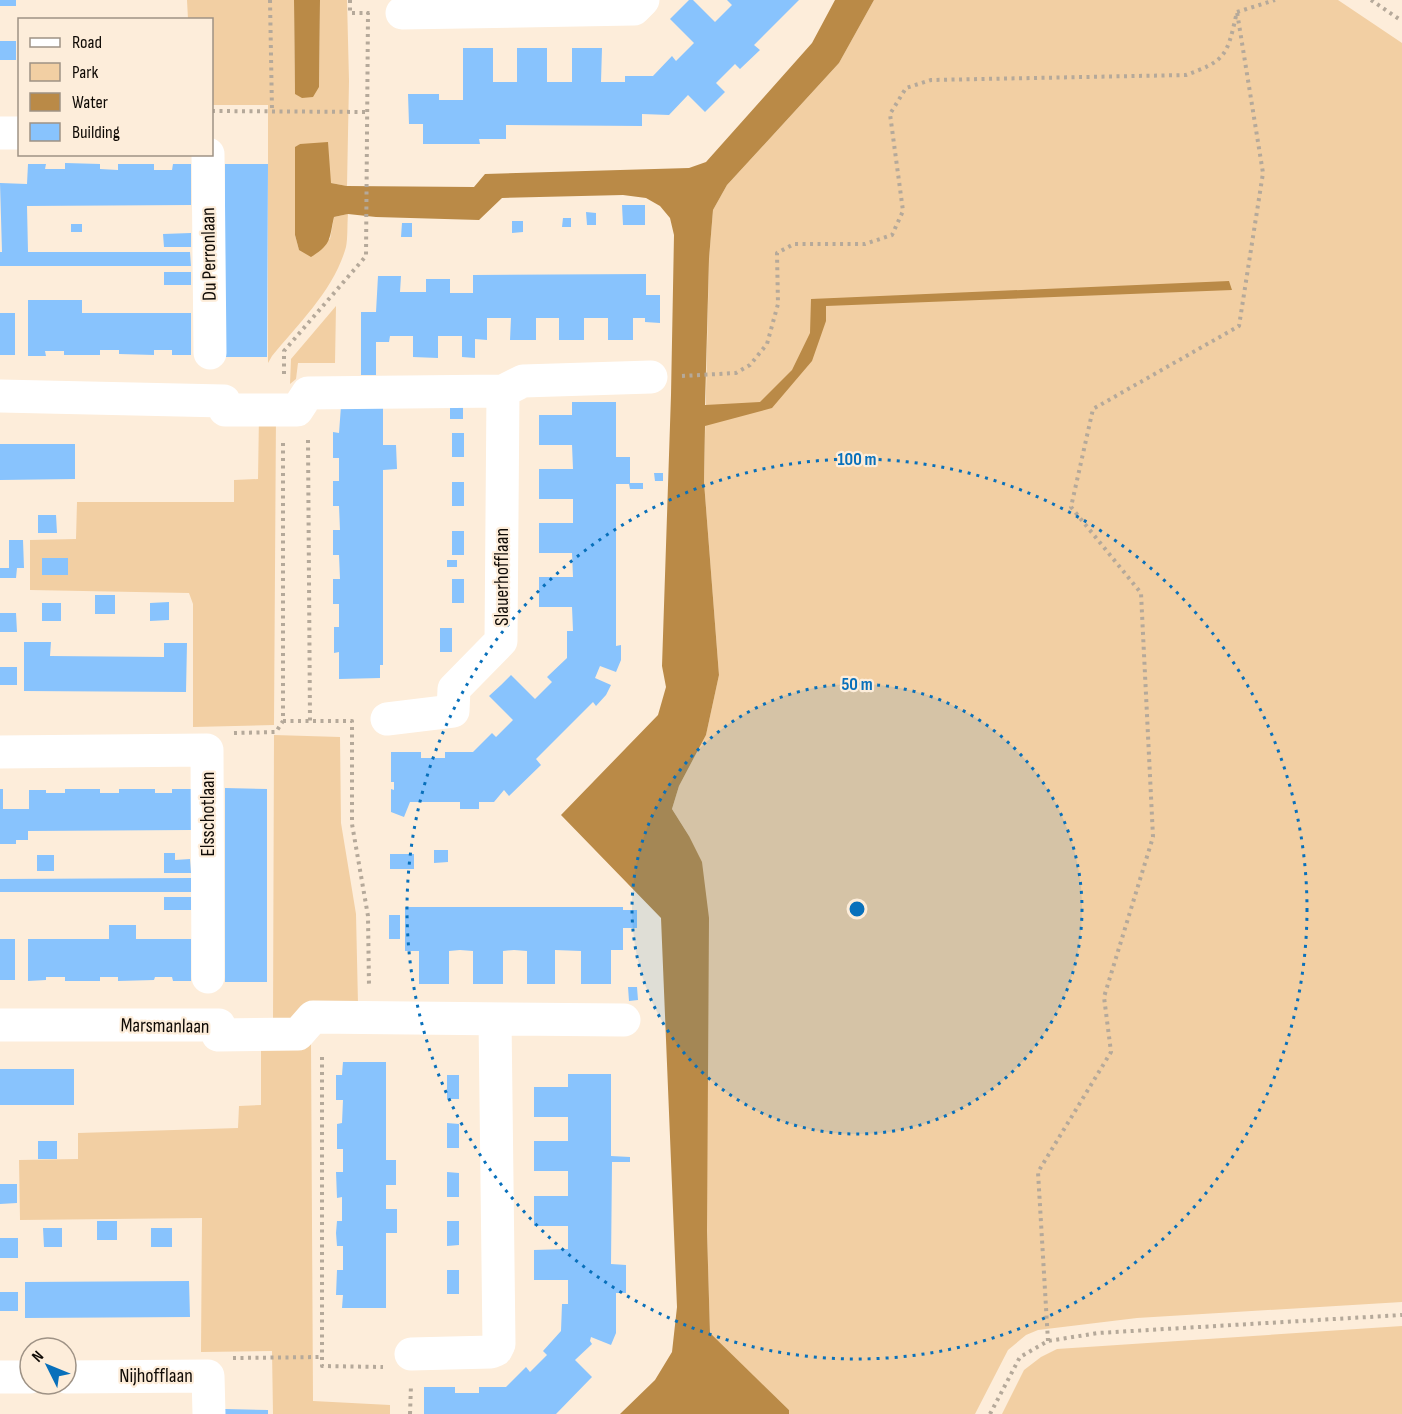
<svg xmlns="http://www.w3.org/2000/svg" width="1402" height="1414" viewBox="0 0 1402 1414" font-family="'Sofia Sans Condensed',sans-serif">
  <rect width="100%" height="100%" fill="#fdedda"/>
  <path fill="#f2cfa3" d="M187,0H294L295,94L319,87L320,0H347L349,81L347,186L331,183L300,144L295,148V235L299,250L330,239L334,217L348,214C347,225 348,237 346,247C334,290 299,323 272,356L268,363V105H212V20L188,19Z
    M874,0H1338L1402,43V1302L1137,1318L1038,1330L1026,1335L1008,1350L975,1414H789V1410L710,1334L707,1231L689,836L672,809L679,786L706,735L719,675L704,482L709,259L713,210L727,185L839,63Z
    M336,306L335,363H298L296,379L290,384L291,359Z
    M259,415H276L274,725L193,727V604L189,593L30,590V540L76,539L77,502H234V480L258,479Z
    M274,735L340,737L341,823L356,914L358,1004L289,1022L273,1023Z
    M261,1044H311L313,1401L390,1405V1414H273L272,1351L201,1352L202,1218L20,1220L19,1160L78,1159V1133L238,1128L239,1106L261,1105Z
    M1402,1326V1414H1002L1024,1370L1041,1357L1057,1349Z"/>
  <path fill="#ba8a47" d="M294,0H320L319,87L313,97L302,98L295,94Z
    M835,0H874L839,63L727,185L713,210L709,259L705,405L760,402L792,370L810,333L811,299L1229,281L1232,290L826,306V321L812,361L772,408L705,426L704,482L719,675L706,735L679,786L672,809L689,836L702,862L709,918L707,1231L710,1333L789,1410V1414H620L655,1380L672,1352L677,1307L661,918L561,815L658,715L666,687L662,666L671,395L674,235L670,218L660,206L646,198L623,195L502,198L479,220L376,217L348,214L334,217C329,239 332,244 311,257L299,250L295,235V147L300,144L328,142L331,183L347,186L474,187L485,174L689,168L706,162L812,43Z"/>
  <path fill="#88c3fd" d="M0,0H16V6H0Z
    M689,0H693L715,22L732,5L727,0H799L754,45L760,50L740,69L735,64L716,83L725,92L705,112L688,95L669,115L642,114V126L506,125V139H479L480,144H423V124H409L408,94H439V100H463V48H493V82H517V48H547V82H572V48H602L601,82H625V76H653L672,56L676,61L694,43L670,19Z
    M0,41H16V60H0Z
    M65,163L100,164V169L118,170V164H154V170H172L173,164H191V205L27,206L28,252H190L191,266H0V252H2L0,183L27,184L28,164H46L45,169H65Z
    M225,164H268L267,357H225Z
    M622,205H645V225H623Z
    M586,212L596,213V225H587Z
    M563,218H571V227H562Z
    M512,221H523V232L512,233Z
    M402,223H412V237H401Z
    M71,224H82V232H71Z
    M191,233V247H164L163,234Z
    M164,272H191V285H164Z
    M646,274V295H660V323L645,322V318H633V340H608V318H584V340H559V318H536V340H510L511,318H487V340L475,339V358L462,357V336H438V358L413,357V336H390L389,342H376V375H361V312H376L378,276H401L400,292H426V279H450V293H473V275Z
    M28,300H82V313H191V355H172V350H154V355L119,354V350H100V355H64V351H45L46,356H28Z
    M0,313H15V355H0Z
    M572,402H616V457H630V483H643V489H630L629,484H616V646L621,645V660L616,672L600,666L595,678L611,685L606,695L596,706L593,702L536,759L541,765L509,796L504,790L494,802H479V809H460V802H410L404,817L391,812V789L394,790V782H391V752H421V758H445V752H473L492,733L496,737L513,720L489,696L501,685L511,675L535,699L552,682L547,677L567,658V631H573L572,607H539V577H573L572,553H539V523H573V499H539V469H573L572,445H539V415H572Z
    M450,405H463V419H450Z
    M341,406H383V445H396L397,469L383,470V665H380V678L339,679V652L334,653V627H339V604H333V579H340L339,555H333V530H340L339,506H333V481H339V458H333V432L339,433Z
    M452,433H464V457H452Z
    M0,444H75V479L0,480Z
    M654,473H663V481H655Z
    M452,482H464V506H452Z
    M38,515H56L57,533H38Z
    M452,531H464V555H452Z
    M9,540H23L24,568H17L16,578H0V568H9Z
    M42,558H68V575H42Z
    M447,560H457V567H447Z
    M452,579H464V603H452Z
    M95,595H115V614H95Z
    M169,602V620L150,621V603Z
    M42,603H61V621H42Z
    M0,613H16L17,632H0Z
    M440,628H452V652H440Z
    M24,642H51L50,656L164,657V643H187L186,692L24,691Z
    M0,667H17V685H0Z
    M225,788L267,789V982H225Z
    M0,789H3V809H29V790H46V793H65V789H100V793H119V789H155V793H172V789H191V830L28,831V840H16V844H0Z
    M434,850H448V862L434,863Z
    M164,853H175V860L190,859L191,873H164Z
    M390,854H414V869H390Z
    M37,855H54V871H37Z
    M191,878V892H0V879Z
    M164,897H191V910H164Z
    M405,907H623V910H637V928H623V950H611V984H581V951L555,950V984H527V951L514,950L503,951V984H473V951L460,950L449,951V984H419V951H405Z
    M389,915H400V939H389Z
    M109,925H136V939H191V981H173L172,977H155L154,980L118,981V977H100V981H65V977H46V980L28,981V939H109Z
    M0,939H15V980H0Z
    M628,987H637L638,1000L629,1001Z
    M343,1062H386V1160H396V1185H386V1209H397V1233H386V1308H342L343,1295H336L337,1270H343V1246H337L336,1233L337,1221H342V1197L337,1198L336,1172H343V1149H337V1124L342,1123L343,1100H336V1075H342Z
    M0,1069H74V1105H0Z
    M568,1074H611V1156L630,1157V1162H612L611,1264L626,1265V1293H616V1333L611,1345L591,1337L590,1341L592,1344L575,1360L592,1377L556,1414H424V1387H455V1393H479V1387H506L526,1367L530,1372L547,1355L543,1351L561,1331L562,1304H568V1280H534V1250L568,1249V1226H534V1196H568V1171H534V1141H568V1117H534V1087H568Z
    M447,1075H459V1099H447Z
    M447,1123L459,1124V1148H447Z
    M38,1141H57V1159H38Z
    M447,1172L459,1173V1197H447Z
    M0,1184H17V1203L0,1204Z
    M97,1221H117V1240H97Z
    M447,1221H459V1245L447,1246Z
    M43,1228H62V1247H44Z
    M151,1228H172V1247H151Z
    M0,1238H18V1258H0Z
    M447,1270H459V1294H447Z
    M189,1281L190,1317L25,1318V1282Z
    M0,1292H18V1311H0Z
    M225,1409L268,1410V1414H225Z"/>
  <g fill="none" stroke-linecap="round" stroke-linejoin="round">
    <path stroke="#b5a99a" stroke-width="4" stroke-dasharray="3 4.5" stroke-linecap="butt" d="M270,0L272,110
      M350,0V13H368
      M1371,0L1402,21
      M1237,12L1275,0
      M212,111L368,112
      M284,374V351L366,256L368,13H371
      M682,376L736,373L750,365L767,344L778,304L777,253L794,244H865L892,235L903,211L890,114L906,88L931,80L1186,75C1225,61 1227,56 1236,16
      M308,440L310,721
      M283,721H352V824L368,916L369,986
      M234,733L276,732L283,721V442
      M322,1057V1366L383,1367
      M1048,1341L1038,1172L1111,1052L1104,997L1153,837L1141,593L1071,507L1093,409L1239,326L1263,173L1237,12
      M233,1358L322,1357
      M410,1414L411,1385
      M990,1414L1020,1357L1048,1341L1098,1333L1402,1315"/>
    <path stroke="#fff" stroke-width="33" d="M402,13L634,9L643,0
      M0,133H20
      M208,154L210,353
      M0,396L224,401L225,410H297L308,393L503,391L523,381L651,377
      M387,719L453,711L454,689L501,641L503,391
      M0,752L207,750L208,977
      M0,1025H219L218,1035L298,1034L313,1017L624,1020
      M411,1354L491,1352L496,1350L499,1344L495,1019
      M0,1377H30
      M66,1377L208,1376L209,1414"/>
  </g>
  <circle cx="857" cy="909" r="225" fill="#0870bb" fill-opacity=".12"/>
  <g fill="none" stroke="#0870bb" stroke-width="3" stroke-dasharray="3 6">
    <circle cx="857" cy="909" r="225"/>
    <circle cx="857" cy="909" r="450"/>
  </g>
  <g text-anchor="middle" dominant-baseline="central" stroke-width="4.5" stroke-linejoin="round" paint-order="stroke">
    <g font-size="20" fill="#0f0a05" stroke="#fdedda">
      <text transform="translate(209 254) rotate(-91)">Du Perronlaan</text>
      <text transform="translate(502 577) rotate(-90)">Slauerhofflaan</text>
      <text transform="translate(208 814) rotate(-90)">Elsschotlaan</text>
      <text transform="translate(165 1026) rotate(1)">Marsmanlaan</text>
      <text x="156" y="1376">Nijhofflaan</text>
    </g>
  </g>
  <circle cx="857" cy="909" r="9" fill="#0870bb" stroke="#fdedda" stroke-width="3"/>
  <g font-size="18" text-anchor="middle" font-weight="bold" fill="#0870bb" stroke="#fdedda" stroke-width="4.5" stroke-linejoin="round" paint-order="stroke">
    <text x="857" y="465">100 m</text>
    <text x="857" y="690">50 m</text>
  </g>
  <rect x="18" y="18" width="195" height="138" fill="#fdedda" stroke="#9e9285" stroke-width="1.5"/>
  <rect x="30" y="38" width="30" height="9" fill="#ffffff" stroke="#9e9285" stroke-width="1.5"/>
  <text x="72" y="48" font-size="18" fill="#0f0a05">Road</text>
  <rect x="30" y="63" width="30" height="18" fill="#f2cfa3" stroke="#9e9285" stroke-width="1.5"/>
  <text x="72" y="78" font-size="18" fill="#0f0a05">Park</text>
  <rect x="30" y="93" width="30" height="18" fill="#ba8a47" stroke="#9e9285" stroke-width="1.5"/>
  <text x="72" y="108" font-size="18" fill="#0f0a05">Water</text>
  <rect x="30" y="123" width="30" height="18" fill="#88c3fd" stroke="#9e9285" stroke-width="1.5"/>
  <text x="72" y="138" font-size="18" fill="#0f0a05">Building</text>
  <g transform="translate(48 1366) rotate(313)"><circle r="28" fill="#fdedda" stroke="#9e9285" stroke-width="1.5"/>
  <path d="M0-4.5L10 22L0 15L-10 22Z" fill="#0870bb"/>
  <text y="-9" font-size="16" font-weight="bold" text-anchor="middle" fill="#0f0a05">N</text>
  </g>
</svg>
